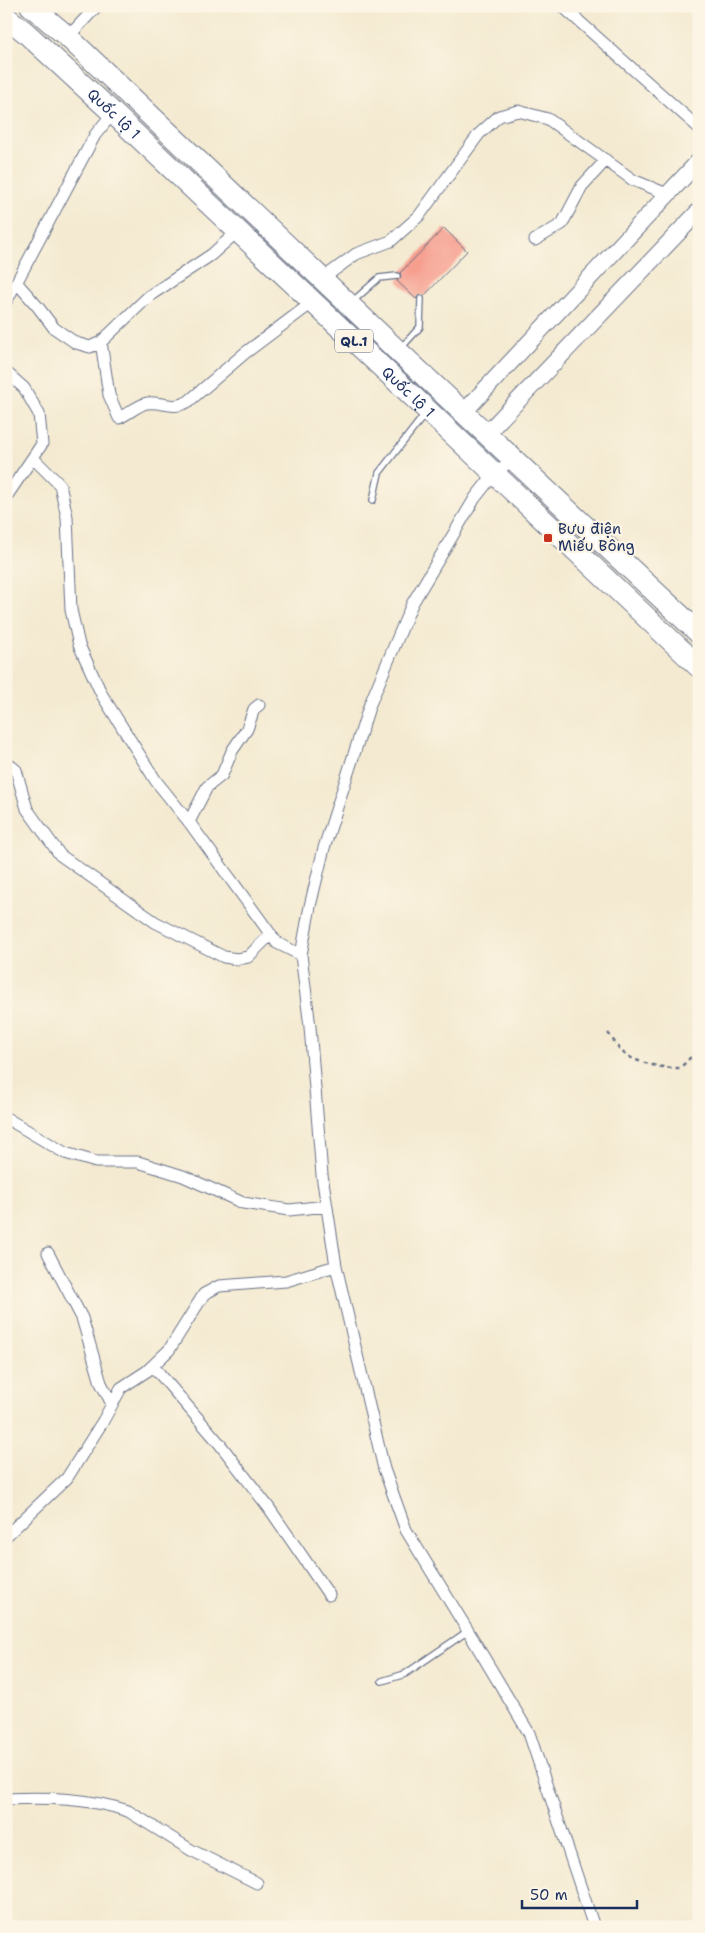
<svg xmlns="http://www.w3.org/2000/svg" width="705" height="1933" viewBox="0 0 705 1933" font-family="'Shantell Sans',sans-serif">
  <rect width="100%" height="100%" fill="#fcf5e5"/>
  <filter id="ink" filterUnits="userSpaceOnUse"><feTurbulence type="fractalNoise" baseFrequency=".02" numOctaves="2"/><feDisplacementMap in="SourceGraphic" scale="10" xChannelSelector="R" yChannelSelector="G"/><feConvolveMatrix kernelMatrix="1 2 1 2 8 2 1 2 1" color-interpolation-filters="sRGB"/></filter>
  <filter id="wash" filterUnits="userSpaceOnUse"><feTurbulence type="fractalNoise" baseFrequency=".0096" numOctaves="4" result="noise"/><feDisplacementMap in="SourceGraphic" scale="20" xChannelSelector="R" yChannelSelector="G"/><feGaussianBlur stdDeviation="1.12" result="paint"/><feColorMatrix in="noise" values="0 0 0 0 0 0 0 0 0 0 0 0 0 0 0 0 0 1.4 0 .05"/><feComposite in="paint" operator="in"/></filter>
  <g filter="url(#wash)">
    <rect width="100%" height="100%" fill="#f4ead1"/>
    <g id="blocks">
      <path fill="#f69f8f" d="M444,228L467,251L424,296L419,295L416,299L397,281L401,277L400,273Z"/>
    </g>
  </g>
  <g filter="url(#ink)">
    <use href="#blocks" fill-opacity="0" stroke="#677086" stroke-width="1"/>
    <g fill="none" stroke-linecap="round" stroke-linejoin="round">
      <defs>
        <path id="lane" d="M352,302L379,278L397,276
          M400,349L420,327L421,299
          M373,500L379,473L425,414
          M382,1681L405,1674L468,1631"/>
        <path id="street" d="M562,6L699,128
          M68,37L97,6
          M535,240L562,224L582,186L606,160
          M322,279L356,254L391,241L419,216L479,134L499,116L518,111L548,119L633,180L667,194
          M17,283L38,307L54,328L76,343L90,347L101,342L149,296L211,255L238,231
          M6,302L95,135L113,113
          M101,342L109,395L119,418C128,414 138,405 147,403C164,401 172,411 189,401L245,353L313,302
          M6,372L24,388L39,414L42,444L6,497
          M33,458L60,485L67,517L71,610L79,645L102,695L156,781L189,822L277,943L301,955
          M513,459L494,474L475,498L412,604L370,704L324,848L310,906L301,955L310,1027L322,1175L336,1266L384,1469L406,1530L468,1631L529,1733L594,1927
          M6,762L16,770L27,809L60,855L155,922L224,957L237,959L248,957L271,934
          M189,822L207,787L222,775L232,751L247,729L254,709L259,705
          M6,1118L65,1153L96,1162H138L183,1176L243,1203L289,1210L327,1206
          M48,1253L82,1318L101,1383L112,1404
          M153,1366L219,1443L269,1508L329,1595
          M6,1536L67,1478L103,1421L121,1388L147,1371L169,1350L204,1294L219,1286L286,1281L336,1266
          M6,1799C47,1797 89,1798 128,1811L191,1850L257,1883"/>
        <path id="secondary" d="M464,412L699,161
          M487,433L699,211"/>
        <g id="highway">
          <path d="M31,6L68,37L401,354L699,633"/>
          <path id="s1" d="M6,17L25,32L113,113L699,667"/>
        </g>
      </defs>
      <use href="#lane" stroke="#677086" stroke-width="8"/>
      <use href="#street" stroke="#677086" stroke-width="13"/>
      <use href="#secondary" stroke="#677086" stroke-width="18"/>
      <use href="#highway" stroke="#677086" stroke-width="23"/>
      <path stroke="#677086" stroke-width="2.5" stroke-dasharray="4 4" stroke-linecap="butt" d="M608,1033C613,1039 619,1050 626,1055C639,1063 664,1069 680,1068L699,1049"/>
      <use href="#lane" stroke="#fff" stroke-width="5.5"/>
      <use href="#street" stroke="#fff" stroke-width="11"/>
      <use href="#secondary" stroke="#fff" stroke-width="16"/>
      <use href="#highway" stroke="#fff" stroke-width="21"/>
    </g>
  </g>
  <rect fill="#c8321e" stroke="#fcf5e5" stroke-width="2" x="543" y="533" width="10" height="10" rx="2.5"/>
  <g text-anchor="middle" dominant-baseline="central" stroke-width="4.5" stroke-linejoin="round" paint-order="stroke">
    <rect fill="#fcf5e5" stroke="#5e6a86" stroke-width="1" x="335" y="329.5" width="38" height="23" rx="4"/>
    <g font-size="14" font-weight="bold" fill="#1b2f5e">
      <text x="354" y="341">QL.1</text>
    </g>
    <g font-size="15" fill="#1b2f5e" stroke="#fcf5e5">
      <text stroke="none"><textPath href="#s1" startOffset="145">Quốc lộ 1</textPath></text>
      <text stroke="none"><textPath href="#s1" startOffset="550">Quốc lộ 1</textPath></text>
    </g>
    <g font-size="15" fill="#1b2f5e" stroke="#fcf5e5" text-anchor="start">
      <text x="558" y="529">Bưu điện<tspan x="558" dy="17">Miếu Bông</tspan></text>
    </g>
  </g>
  <rect width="705" height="1933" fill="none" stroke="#fcf5e5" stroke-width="25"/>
  <path d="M522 1900v8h115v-8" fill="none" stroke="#1b2f5e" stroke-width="2.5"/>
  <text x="530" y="1900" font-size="15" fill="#1b2f5e" stroke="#fcf5e5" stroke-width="4" paint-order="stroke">50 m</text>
</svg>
